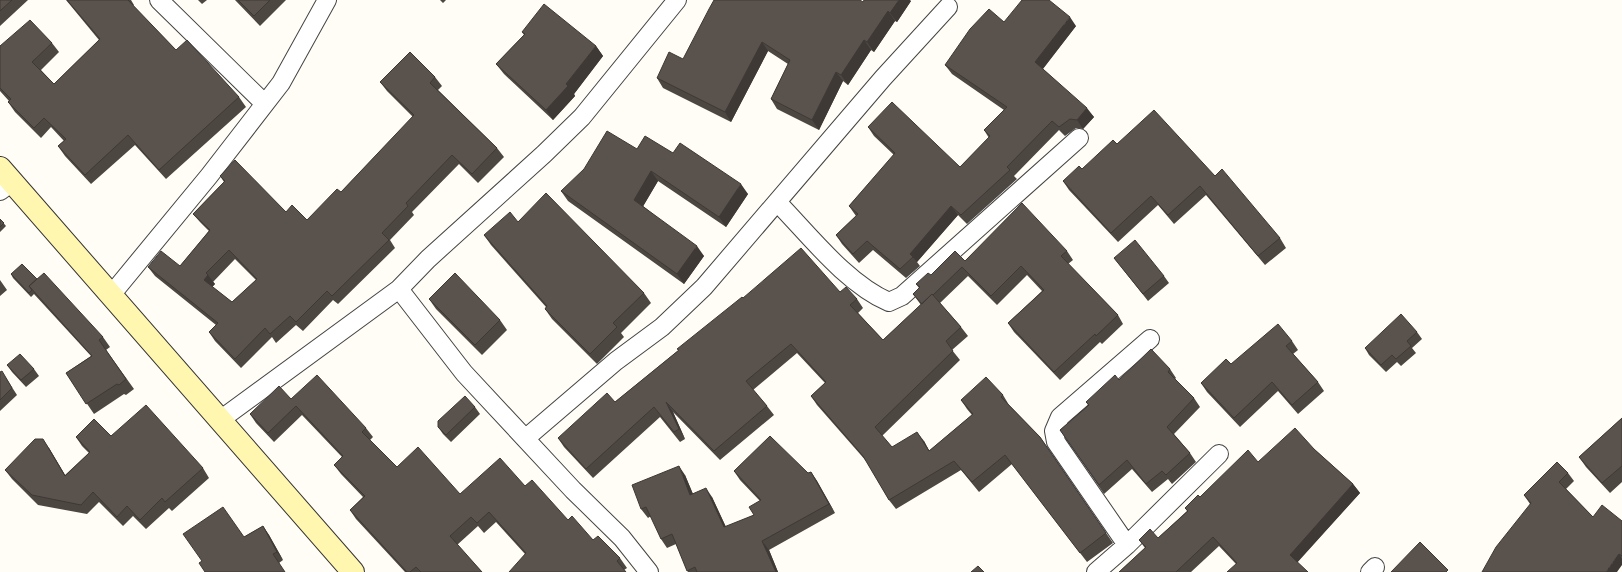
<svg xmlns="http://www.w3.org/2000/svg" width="1622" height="572" viewBox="0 0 1622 572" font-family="'Roboto Serif',serif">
  <rect width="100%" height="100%" fill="#fffdf5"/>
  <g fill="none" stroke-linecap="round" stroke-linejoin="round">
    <defs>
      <path id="street" d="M159,0L264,103
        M0,191L12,182
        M778,203C810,236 847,284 889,302L902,296L1079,138
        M399,289L464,373L573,490L622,538L649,572
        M111,295L209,176L281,83L327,0
        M220,420L399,289L428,259L544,154L582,117L677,0
        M526,438L616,361L662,327L704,287L883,78L948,7
        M1127,545L1056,442L1054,431L1060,417L1150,339
        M1096,572L1127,545L1219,454
        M1370,572L1375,567"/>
      <path id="secondary" d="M0,168L353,572"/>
    </defs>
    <use href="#street" stroke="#444" stroke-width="20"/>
    <use href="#secondary" stroke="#333" stroke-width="24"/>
    <use href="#street" stroke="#fff" stroke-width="18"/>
    <use href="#secondary" stroke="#fff6b0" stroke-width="22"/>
  </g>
  <path fill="#4d4742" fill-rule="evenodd" d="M0,0H28L0,26Z
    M66,0H131L134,5L133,6L176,50L239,97L246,107L166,179L135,145L91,184L65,156L58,146L64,141L51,127L41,138L15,112L8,102L9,101L0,91V46L52,43L59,52L41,70L54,84L99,40Z
    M198,0H207L202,4Z
    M235,0H286L260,26Z
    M440,0H446L443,3Z
    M911,1L897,22L895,21L874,52L871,50L848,85L843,81L819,130L777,109L771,99L788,64L768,51L731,122L663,88L657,78L683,59L863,2Z
    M1004,22L1076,26L1043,69L1094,117L1083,129L1076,128L1065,136L1059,130L1014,176L1017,179L967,224L958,215L917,262L920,266L906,278L873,250L859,263L842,244L836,235L856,216L849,206L894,155L874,136L868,127L960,167L989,138L984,130L1004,110L952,74L945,65Z
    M522,32L596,46L603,56L574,94L575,96L553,120L504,74L496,64L524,35Z
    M435,77L442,86L438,90L497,148L504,157L478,183L459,164L412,212L414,215L390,240L395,248L338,304L333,300L303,331L296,325L276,343L272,337L241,368L215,341L209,332L216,325L155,276L148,267L180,266L209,231L200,222L193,214L224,182L220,176L286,212L307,220L341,192L413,117L387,91L380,82ZM235,259L256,280L232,302L212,287L215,284L213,282Z
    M1117,144L1215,176L1280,238L1286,248L1265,265L1206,195L1174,224L1158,205L1118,242L1069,190L1063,181L1082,169Z
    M637,149L673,153L748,194L726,227L658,181L643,206L704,256L684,284L568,201L561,191Z
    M0,219L6,226L0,232Z
    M518,222L644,293L651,303L621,333L624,337L597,364L552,319L545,309L546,307L491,245L484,235Z
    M1067,251L1073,260L1068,264L1118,315L1123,324L1102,344L1100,342L1060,380L1014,332L1008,323L1042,291L1027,275L997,305L968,276L940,303L961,327L968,336L952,350L960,360L882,436L892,447L924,441L929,451L972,415L967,409L961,400L1003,395L1009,405L1040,437L1113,543L1087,562L1012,464L979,492L961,470L896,509L889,500L867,462L817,405L811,396L825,383L797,353L753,390L767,406L774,415L720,460L673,412L685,439L680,442L660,417L593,478L564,447L558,438L615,402L743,298L840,292L857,299L863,308L858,313L883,340L921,305L913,294L919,288L916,284L931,275L965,261Z
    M1114,258L1164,276L1169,283L1148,301Z
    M11,274L37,279L103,337L110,347L106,350L134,389L126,395L124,394L94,414L66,373L91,356L34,294L31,297L13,278Z
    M0,280L7,290L0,296Z
    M429,299L500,320L507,330L482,355L436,309Z
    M1417,332L1422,339L1412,348L1416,353L1401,366L1397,362L1386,372L1369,355L1365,348Z
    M1292,341L1298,350L1293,354L1318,382L1324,391L1298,414L1278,391L1240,427L1207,392L1201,383L1231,364Z
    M7,365L34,369L39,376L26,387L12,372Z
    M1170,369L1176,378L1175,379L1194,398L1200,407L1174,434L1190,453L1196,462L1172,484L1168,479L1152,492L1132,469L1104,494L1060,430L1088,405L1086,402L1119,380Z
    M0,372L6,378L17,395L0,411Z
    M291,399L366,428L373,437L370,440L397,467L460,494L525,486L593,540L620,558L627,568L624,570L525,554L496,522L484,533L478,526L457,545L482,572H405L356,519L350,510L363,497L341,474L334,465L342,457L302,415L274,442L256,423L250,414Z
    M475,407L480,414L451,442L443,434L438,427Z
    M1622,418V482L1610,493L1586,467L1579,457Z
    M111,436L203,468L209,478L172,511L169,508L146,529L133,516L123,526L99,502L87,514L38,505L12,479L5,470L49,448L65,475L89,453L82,446L76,437Z
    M1314,449L1353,484L1360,493L1297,562L1236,564L1219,546L1191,572H1119L1145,548L1139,540L1158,538L1187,511L1185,508L1200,497L1258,462Z
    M734,471L808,473L811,472L817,481L835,513L769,550L778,572H688L676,544L667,548L661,539L651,516L648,518L641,509L685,475L693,494L712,497L726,527L754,515L760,501L740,480Z
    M1568,473L1574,481L1566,489L1593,517L1622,521V565L1530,504L1524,495Z
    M263,526L269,535L283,560L279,563L244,537Z"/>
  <path fill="#3f3936" d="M899,0H910L911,1L897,22L890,13Z
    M888,11L895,21L874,52L867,42Z
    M1070,17L1076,26L1041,71L1035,62Z
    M864,40L871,50L848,85L841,75Z
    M762,42L768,51L731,122L725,112Z
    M596,46L603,56L574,94L575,96L553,120L546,110Z
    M836,72L843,81L819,130L812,120Z
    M1087,108L1094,117L1083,129L1077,120Z
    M651,171L658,181L641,210L634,200Z
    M741,184L748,194L726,227L719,217Z
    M951,206L958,215L917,262L910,254Z
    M697,246L704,256L684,284L677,274Z
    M208,275L215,284L210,289L204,280Z
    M666,402L673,412L685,439L679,429Z
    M917,432L924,441L935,461L929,451Z
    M43,439L49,448L71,485L65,476Z
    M679,466L685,475L697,504L690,495Z
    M811,472L817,481L835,513L829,504Z
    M1353,484L1360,493L1296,564L1290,555Z
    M706,488L712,497L730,536L724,527Z
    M263,526L269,535L283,560L277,552Z
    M762,541L769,550L778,572H776Z
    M1619,554L1622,559V565L1617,572H1606Z"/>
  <path fill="#5a524d" stroke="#3f3936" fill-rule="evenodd" d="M0,0H12L0,11Z
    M67,0H128L176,50L187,40L239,97L159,170L128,135L85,175L58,146L66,139L44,118L34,128L8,102L11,99L0,88V46L30,20L52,43L32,62L54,84L100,39Z
    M238,0H270L254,16Z
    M714,0H860L863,2L864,0H899L890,13L888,11L867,42L864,40L841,75L836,72L812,120L771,99L790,60L762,42L725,112L657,78L669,52L683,59L709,9Z
    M1022,0H1049L1070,17L1035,62L1087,108L1077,120L1070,119L1059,127L1052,121L1007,167L1010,170L961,215L951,206L910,254L913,257L900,269L867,241L853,254L836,235L858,214L849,206L895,153L868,127L892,102L960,167L990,136L984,130L1007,107L945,65L970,29L989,9L1004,22Z
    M544,4L596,46L566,84L568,86L546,110L496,64L525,34L522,32Z
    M410,52L435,77L430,83L497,148L472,174L452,155L406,203L408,206L382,233L389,240L332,296L327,291L296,322L290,316L270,334L265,328L235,359L209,332L218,323L148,267L161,251L180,266L210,230L193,214L225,181L220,176L235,160L286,212L292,205L307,220L337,189L341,192L414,115L380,82ZM229,250L257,279L232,302L204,280L208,275L206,273Z
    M1154,110L1215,176L1222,169L1280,238L1258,256L1200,186L1168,215L1151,196L1111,233L1063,181L1079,166L1082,169L1113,140L1117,144Z
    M607,131L637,149L645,136L673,153L680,143L741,184L719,217L651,171L634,200L697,246L677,274L561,191L584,169Z
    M546,193L644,293L613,323L617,327L590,354L545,309L547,306L484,235L510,212L518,222Z
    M1022,203L1067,251L1061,256L1118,315L1096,336L1095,334L1054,372L1008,323L1044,290L1021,266L991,296L962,267L933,295L932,294L922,304L913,294L920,287L916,284L928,273L931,275L955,251L965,261Z
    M0,219L4,223L0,227Z
    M1135,240L1164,276L1143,294L1114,258Z
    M801,248L840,292L846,287L857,299L850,305L883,340L932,294L961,327L946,341L953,351L875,427L892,447L917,432L929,451L973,414L961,400L986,377L1003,395L1001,397L1040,437L1106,533L1080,553L1005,455L972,482L954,461L889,500L863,456L811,396L826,382L791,344L746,381L767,406L714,451L666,402L679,429L674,432L654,407L586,469L558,438L607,393L615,402L679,350L677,349L742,297L743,298Z
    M22,264L37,279L29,286L32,290L29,293L11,274Z
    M44,273L103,337L99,340L126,379L119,385L117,384L86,404L66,373L92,356L29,286Z
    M455,273L500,320L475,345L429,299Z
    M1401,314L1417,332L1407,341L1411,346L1396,359L1392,355L1381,365L1365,348Z
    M1278,324L1292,341L1286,346L1318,382L1292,405L1272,382L1234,418L1201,383L1226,359L1231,364Z
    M1151,349L1170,369L1168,372L1194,398L1167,427L1190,453L1166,475L1162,471L1146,484L1127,460L1099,485L1060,430L1089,405L1086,402L1115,375L1119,380Z
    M20,354L34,369L21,380L7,365Z
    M2,371L12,388L0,400V372Z
    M317,375L366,428L362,432L397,467L418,447L460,494L500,458L525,486L532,480L568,520L572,516L593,540L598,536L620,558L617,561L626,572H509L526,553L489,512L477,523L471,517L450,536L482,572H421L416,567L410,572H407L350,510L365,496L334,465L343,456L296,406L268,433L250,414L279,386L291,399Z
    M465,396L475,407L446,435L438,427V421Z
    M146,405L203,468L165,502L162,498L140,520L127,506L117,517L93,492L81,505L32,495L5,470L35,439H43L65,476L90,452L76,437L94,419L111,436Z
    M1622,418V466L1602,483L1579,457Z
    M1295,428L1314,449L1353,484L1290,555L1308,572H1227L1237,563L1213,537L1176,572H1119L1146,547L1139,540L1150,529L1158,538L1188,511L1185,508L1198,495L1200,497L1248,450L1258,462Z
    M770,436L808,473L811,472L829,504L762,541L776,572H697L695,567L687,571L672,534L661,539L646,507L641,509L632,485L679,466L690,495L706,488L724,527L754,515L749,507L761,500L734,471Z
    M1557,462L1568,473L1559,482L1593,517L1602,505L1622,521V556L1619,554L1606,572H1482L1496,547L1531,503L1524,495Z
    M223,507L244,537L263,526L277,552L273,554L285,572H205L199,563L202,561L183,534Z
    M1420,542L1448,570L1446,572H1391Z
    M978,566L984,572H971Z"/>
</svg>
